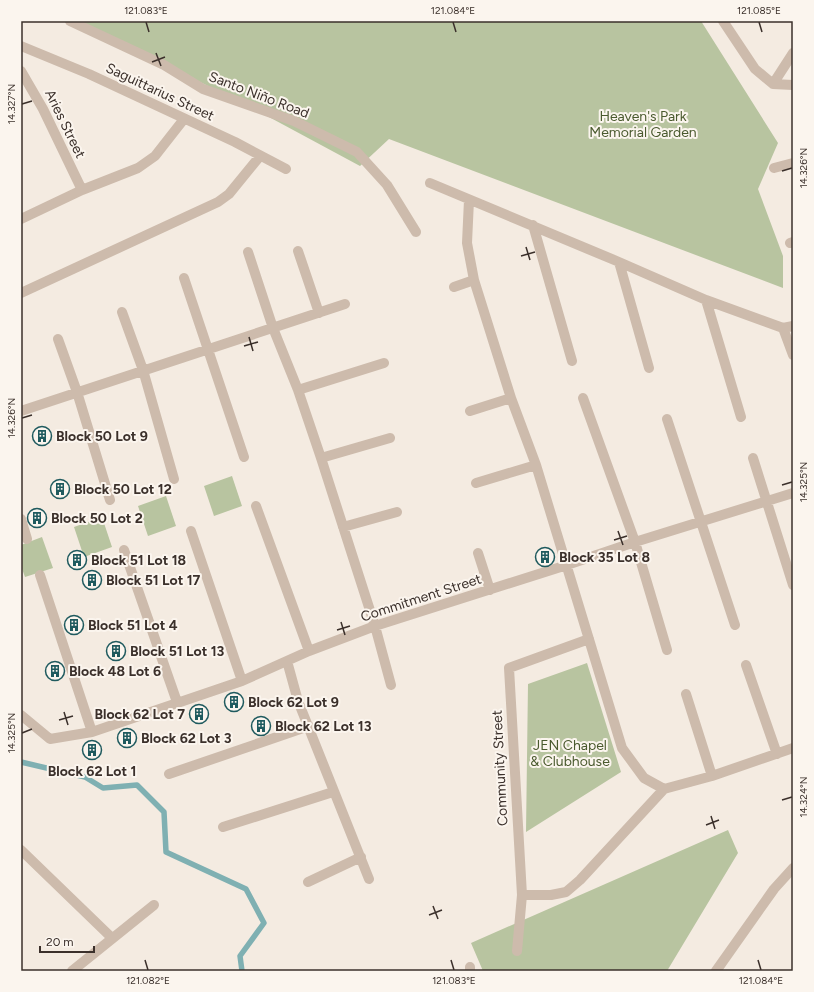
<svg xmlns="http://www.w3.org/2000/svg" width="814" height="992" viewBox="0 0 814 992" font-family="Figtree,sans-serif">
  <rect width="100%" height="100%" fill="#f4ebe1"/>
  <path fill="#b8c4a0" d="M80,21H701L778,143L758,189L783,256V288L389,139L360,166L269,117Z
    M232,476L242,506L214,516L204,486Z
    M166,496L176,526L148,536L138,506Z
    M102,517L112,547L84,557L74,527Z
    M42,537L53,568L25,577L21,566V545Z
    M587,663L621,772L526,832L528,684Z
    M728,830L738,853L667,971H483L471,943Z"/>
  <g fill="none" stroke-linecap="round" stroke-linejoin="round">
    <path stroke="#7fb0b2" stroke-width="5.5" d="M21,762L85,777L103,788L137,785L164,812L166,852L246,889L264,923L240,956L242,971"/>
    <path stroke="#cdbbac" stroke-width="10" d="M70,21L164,65L203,89L294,121L357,152L387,185L416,232
      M723,21L755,69L773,84L793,85
      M21,46L89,74L235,142L286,169
      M21,71L43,109L82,190
      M773,84L793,53
      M774,168L793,163
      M430,183L619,262L706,300L783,328L793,326
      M469,200L467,243L474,280L511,398L536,465L622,748L644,778L664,789L712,776L793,748
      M21,219L82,190L138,168L155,156L184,119
      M533,225L572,361
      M790,243L793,242
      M298,251L319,313
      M248,252L273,328L298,390L321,458L375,626L391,685
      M619,262L649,368
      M184,278L244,457
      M454,287L474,280
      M21,293L218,202L229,194L260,156
      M706,300L741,417
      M122,312L143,370L174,479
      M783,328L793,355
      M58,339L77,392L110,500
      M298,390L384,363
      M583,398L635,542L667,650
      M21,411L345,304
      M470,411L511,398
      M667,419L735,625
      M321,458L390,438
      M753,458L793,585
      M476,483L536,465
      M256,506L309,651
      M21,519L27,539
      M343,527L397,512
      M191,531L242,681
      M124,550L177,702
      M478,553L490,590
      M40,575L92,732
      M287,661L298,701L369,879
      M746,665L777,754
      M686,694L712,776
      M21,715L50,739L92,732L242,681L309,651L375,626L567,565L635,542L793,493
      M169,774L309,726
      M223,827L333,792
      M21,850L112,938
      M308,882L361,857
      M522,895H551L566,892L580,880L664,789
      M517,951L522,895L509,668L589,639
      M470,967V971
      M72,971L154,905
      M716,971L774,889L793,868"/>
  </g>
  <path fill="none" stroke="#3b302b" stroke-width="1.5" d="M146,22L149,32M453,22L456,32M759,22L762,32M156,53L161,66M152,62L165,57M22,104L32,101M782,171L792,168M526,247L530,260M521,256L535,252M249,337L253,351M244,346L258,342M22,418L32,415M782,485L792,482M618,531L623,545M614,540L627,536M341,622L345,635M337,630L350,626M64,712L68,725M59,720L73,716M22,733L32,729M782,800L792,797M711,816L715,829M706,825L719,820M433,906L438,919M429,915L442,910M145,960L148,970M451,960L454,970M758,960L761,970"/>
  <defs>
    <symbol id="building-ring" viewBox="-11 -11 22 22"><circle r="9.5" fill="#fbf5ee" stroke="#1f5a5e" stroke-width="1.5"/><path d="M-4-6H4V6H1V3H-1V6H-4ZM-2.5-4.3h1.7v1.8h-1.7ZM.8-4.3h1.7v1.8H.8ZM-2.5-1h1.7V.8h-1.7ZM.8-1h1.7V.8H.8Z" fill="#1f5a5e"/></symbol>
  </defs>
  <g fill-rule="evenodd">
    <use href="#building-ring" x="31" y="425" width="22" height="22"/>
    <use href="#building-ring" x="49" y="478" width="22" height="22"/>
    <use href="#building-ring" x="26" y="507" width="22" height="22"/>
    <use href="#building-ring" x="534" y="546" width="22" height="22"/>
    <use href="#building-ring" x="66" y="549" width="22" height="22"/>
    <use href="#building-ring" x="81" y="569" width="22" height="22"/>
    <use href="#building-ring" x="63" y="614" width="22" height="22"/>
    <use href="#building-ring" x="105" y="640" width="22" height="22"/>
    <use href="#building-ring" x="44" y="660" width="22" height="22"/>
    <use href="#building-ring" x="223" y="691" width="22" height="22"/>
    <use href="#building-ring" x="188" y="703" width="22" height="22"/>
    <use href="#building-ring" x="250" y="715" width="22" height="22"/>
    <use href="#building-ring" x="116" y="727" width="22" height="22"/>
    <use href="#building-ring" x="81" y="739" width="22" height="22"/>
  </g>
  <g text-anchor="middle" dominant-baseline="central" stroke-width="4" stroke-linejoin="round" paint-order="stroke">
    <g font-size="14" fill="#3b302b" stroke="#fbf5ee">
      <text transform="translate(160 92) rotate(25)">Saguittarius Street</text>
      <text transform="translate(259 95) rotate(21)">Santo Niño Road</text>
      <text transform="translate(65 124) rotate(64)">Aries Street</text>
      <text transform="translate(421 598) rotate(-18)">Commitment Street</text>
      <text transform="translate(500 768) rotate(-93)">Community Street</text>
    </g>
    <g font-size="14" fill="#4a5a2e" stroke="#fbf5ee">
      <text x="643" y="116">Heaven's Park<tspan x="643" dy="16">Memorial Garden</tspan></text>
      <text x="570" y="745">JEN Chapel<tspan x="570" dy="16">&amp; Clubhouse</tspan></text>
    </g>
    <g font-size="14" font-weight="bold" fill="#3b302b" stroke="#fbf5ee" text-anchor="start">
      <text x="56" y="436">Block 50 Lot 9</text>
      <text x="74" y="489">Block 50 Lot 12</text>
      <text x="51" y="518">Block 50 Lot 2</text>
      <text x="559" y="557">Block 35 Lot 8</text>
      <text x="91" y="560">Block 51 Lot 18</text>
      <text x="106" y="580">Block 51 Lot 17</text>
      <text x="88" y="625">Block 51 Lot 4</text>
      <text x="130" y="651">Block 51 Lot 13</text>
      <text x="69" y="671">Block 48 Lot 6</text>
      <text x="248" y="702">Block 62 Lot 9</text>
      <text x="185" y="714" text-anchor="end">Block 62 Lot 7</text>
      <text x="275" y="726">Block 62 Lot 13</text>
      <text x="141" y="738">Block 62 Lot 3</text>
      <text x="92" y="771" text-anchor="middle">Block 62 Lot 1</text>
    </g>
  </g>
  <rect width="814" height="992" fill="none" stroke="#fbf5ee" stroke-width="44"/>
  <path d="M40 946v6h54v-6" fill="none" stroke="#3b302b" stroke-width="2"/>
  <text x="46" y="946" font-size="12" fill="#3b302b" stroke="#fbf5ee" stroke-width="3" paint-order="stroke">20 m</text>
  <rect x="22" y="22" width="770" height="948" fill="none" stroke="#3b302b" stroke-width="1.5"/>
  <g font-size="10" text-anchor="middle" fill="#3b302b">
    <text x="146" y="14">121.083°E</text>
    <text x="453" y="14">121.084°E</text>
    <text x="759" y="14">121.085°E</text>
    <text transform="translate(11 104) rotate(-90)" y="4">14.327°N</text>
    <text transform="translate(803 168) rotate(-90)" y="4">14.326°N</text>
    <text transform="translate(11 418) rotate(-90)" y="4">14.326°N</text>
    <text transform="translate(803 482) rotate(-90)" y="4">14.325°N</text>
    <text transform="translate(11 733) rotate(-90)" y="4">14.325°N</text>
    <text transform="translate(803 797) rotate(-90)" y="4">14.324°N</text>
    <text x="148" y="984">121.082°E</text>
    <text x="454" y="984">121.083°E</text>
    <text x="761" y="984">121.084°E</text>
  </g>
</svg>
